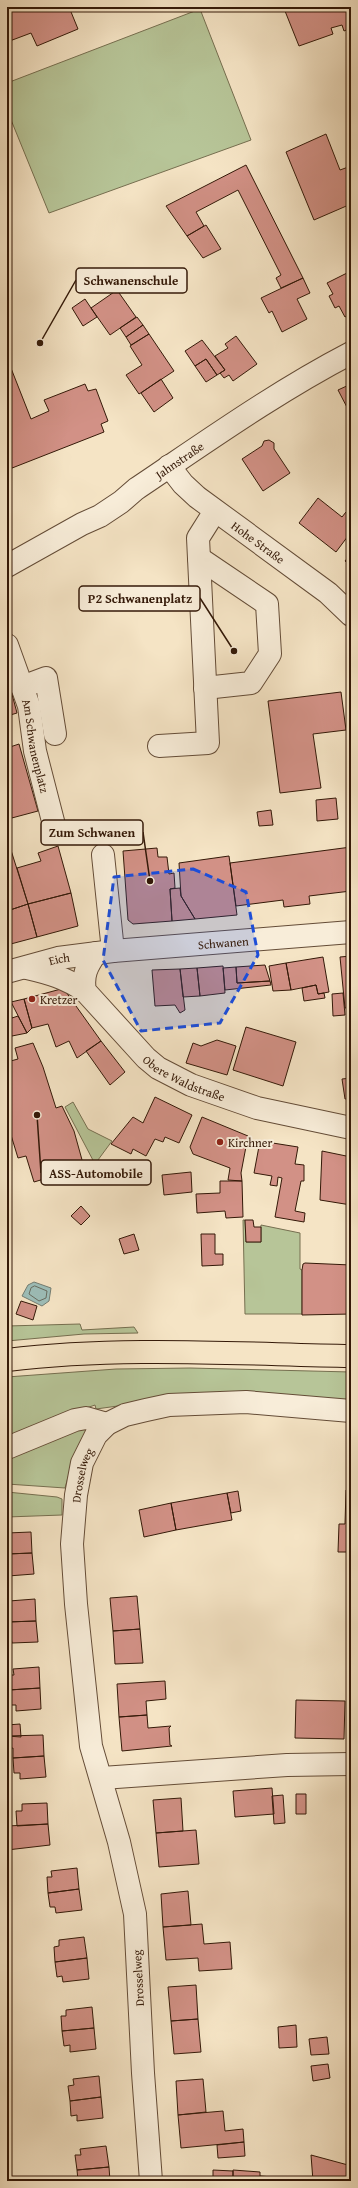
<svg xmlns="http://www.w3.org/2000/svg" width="358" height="2188" viewBox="0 0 358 2188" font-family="'Gentium Book Plus',serif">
  <rect width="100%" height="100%" fill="#f5e4c5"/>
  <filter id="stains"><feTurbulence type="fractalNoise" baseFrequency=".005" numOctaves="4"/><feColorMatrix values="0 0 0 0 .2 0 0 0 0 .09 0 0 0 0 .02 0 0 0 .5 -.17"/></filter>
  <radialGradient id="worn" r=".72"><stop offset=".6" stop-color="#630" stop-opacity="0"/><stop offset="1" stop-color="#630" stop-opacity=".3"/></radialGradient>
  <path fill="#b7c598" stroke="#766f50" d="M200,9L251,140L49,213L7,110V83Z
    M73,1102L88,1129L112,1141L95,1164L65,1107Z
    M243,1220H245L246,1242H261V1225L300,1233V1269L302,1270V1314H245Z
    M80,1324L82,1330L134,1327L138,1333L84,1334L7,1341V1326Z
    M190,1368L351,1372V1401L125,1405L96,1409L95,1405L49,1421L7,1440V1377L116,1369Z
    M90,1425L72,1463L65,1488L7,1484V1454Z
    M7,1492L57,1497L62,1499V1515L7,1517Z"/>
  <path fill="#9dbeb9" stroke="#737c72" d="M34,1282L51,1288L49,1301L42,1306L22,1296L28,1285Z"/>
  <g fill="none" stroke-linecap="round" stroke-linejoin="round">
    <path stroke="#686c60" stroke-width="1" d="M35,1286L47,1291L46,1298L39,1301L29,1294L31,1288Z"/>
  </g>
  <path fill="#d29186" stroke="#341908" d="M7,7H69L78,29L37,46L31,33L7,42Z
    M296,7H351V28L344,31L342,25L331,28L333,34L299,46L285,11Z
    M326,134L340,170L351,166V204L314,220L286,152Z
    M246,165L303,278L281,288L276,278L281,275L238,190L196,212L204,226L187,236L166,206Z
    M206,225L221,249L203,258L187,236Z
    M351,271V314L345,317L339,306L335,308L329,296L333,294L327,283Z
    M303,278L310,293L297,299L307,319L282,332L272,311L269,313L261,298Z
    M117,290L136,317L110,335L91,308Z
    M85,299L97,317L83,326L72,308Z
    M137,317L143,325L126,337L120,328Z
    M143,325L149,334L131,345L126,337Z
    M149,334L174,371L139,394L126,375L142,365L130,346Z
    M236,336L257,364L233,381L229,375L224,378L220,373L225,370L215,356L228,348L225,344Z
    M202,340L225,370L217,375L206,359L195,366L185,351Z
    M7,358L31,419L49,411L44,400L85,384L88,391L96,389L108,421L101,424L104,432L7,470Z
    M206,359L217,375L206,382L195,366Z
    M161,379L173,398L154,412L141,393Z
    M351,384V415L338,390Z
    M269,440L274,443V449L290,473L263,491L242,459L262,446L264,441Z
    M318,498L342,517L346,512L351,516V532L336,552L299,523Z
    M351,554V566L345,561Z
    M7,683H9L17,713L7,716Z
    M341,692L346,730L313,734L321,788L280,793L268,701Z
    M19,744L38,811L8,819L9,825H7V748Z
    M336,798L338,819L317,821L316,800Z
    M271,810L273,825L259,826L257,812Z
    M58,846L71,893L28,904L17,868L41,861L38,853Z
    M10,847L28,904L7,911V848Z
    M351,847V891L309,896L310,904L284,907L283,900L236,906L230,863Z
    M157,848L158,857H167L169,874L174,873L175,888L170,889L172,921L133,924L128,920L123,851Z
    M229,856L237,915L195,919L181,896L179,863Z
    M180,888L181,896L195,919L172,921L170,889Z
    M71,893L78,926L37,937L28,904Z
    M28,904L37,937L7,945V911Z
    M351,956V1007L345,1008L340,957Z
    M323,957L329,992L318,994L316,985L291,990L286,963Z
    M286,963L291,990L273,991L269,966Z
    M265,965L270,981L237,983L236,967Z
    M223,966L225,993L200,996L197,968Z
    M236,967L237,983L270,981L271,985L225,990L223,968Z
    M197,968L200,996L183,997L180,969Z
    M180,969L185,1010L180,1013L175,1005L155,1006L152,970Z
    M316,985L318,994L324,993L325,998L304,1001L302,988Z
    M61,989L66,992L101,1041L77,1058L69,1041L56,1047L48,1024L32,1028L24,999Z
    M343,993L345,1015L333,1016L332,994Z
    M24,999L32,1028L27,1033L11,1002Z
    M8,1003L12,1018L18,1016L27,1033L7,1037Z
    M246,1027L296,1042L283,1086L233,1070Z
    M217,1040L236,1046L227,1075L186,1063L193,1043L201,1046Z
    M101,1041L125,1072L110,1085L86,1051Z
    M33,1043L43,1067L56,1108L62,1106L74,1131L84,1167L34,1182L26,1156L18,1158L7,1122V1062L18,1059L15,1048Z
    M351,1078V1098L345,1099L342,1079Z
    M155,1097L192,1115L179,1143L165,1137L163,1142L155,1139L146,1156L133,1149L131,1154L111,1144L133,1117L143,1123Z
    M202,1117L248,1136L241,1173L242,1181L228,1180L230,1168L193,1154L190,1147Z
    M260,1141L298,1147L295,1164L304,1165V1181H301L295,1211L305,1213L304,1222L275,1217L282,1178L278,1177L277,1186L270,1185L272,1176L254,1173Z
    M322,1151L351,1157V1205L320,1200Z
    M191,1172L192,1192L164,1195L162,1175Z
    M220,1181H242L243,1217L226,1218L225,1211L197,1213L196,1194L220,1193Z
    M81,1206L90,1216L81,1225L71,1216Z
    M245,1220H253L254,1227H261V1242H246Z
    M134,1234L139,1250L124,1254L119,1239Z
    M201,1234H215V1254H223V1265L202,1266Z
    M305,1263L351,1265V1314L302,1315V1270L303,1264Z
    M21,1301L37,1306L33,1320L16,1314Z
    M346,1490H351V1552H338L339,1524H345Z
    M238,1491L241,1511L231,1513L227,1493Z
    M227,1493L232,1520L176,1530L171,1503Z
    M171,1503L176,1530L144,1537L139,1510Z
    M31,1532L32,1553L7,1554V1533Z
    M32,1553L34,1574L8,1576L7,1554Z
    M137,1596L140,1629L113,1631L110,1598Z
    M35,1599L36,1621L7,1622V1607H10L9,1601Z
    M36,1621L38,1642L12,1643L11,1637H7V1622Z
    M140,1629L143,1663L115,1664L113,1631Z
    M39,1667L40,1688L9,1690L8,1675H14L13,1669Z
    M165,1681L166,1699L146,1701L147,1715L119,1717L117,1684Z
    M40,1688L41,1709L16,1711V1705H10L9,1690Z
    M296,1700L345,1701L344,1739L295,1738Z
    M147,1715L148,1728L171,1726L169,1728L170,1745L172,1746L122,1751L119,1717Z
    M20,1724L21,1737L7,1736V1725Z
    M43,1735L44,1756L13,1758V1748L7,1749V1736Z
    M44,1756L46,1777L20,1779V1773H14L13,1758Z
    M272,1788L274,1814L235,1817L233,1791Z
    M296,1794H306V1814H296Z
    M283,1795L285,1823L274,1824L272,1796Z
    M181,1798L183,1831L156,1833L153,1800Z
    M47,1803L48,1824L17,1826L16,1811H22V1804Z
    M48,1824L50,1845L7,1850V1826Z
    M196,1830L199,1864L159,1867L156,1833Z
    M77,1868L79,1889L48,1893L47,1877H52L51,1871Z
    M79,1889L82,1910L56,1913L55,1907H50L48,1893Z
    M188,1891L191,1925L163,1927L161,1894Z
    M202,1924L204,1944L230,1942L232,1969L199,1971L198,1958L166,1960L163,1927Z
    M84,1937L87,1958L55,1962L54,1947L59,1946V1940Z
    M87,1958L89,1979L63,1982L62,1976L57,1977L55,1962Z
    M196,1985L198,2019L171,2021L168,1987Z
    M92,2007L94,2028L62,2031L61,2016H66V2010Z
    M198,2019L201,2052L174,2054L171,2021Z
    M296,2025L297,2047L279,2048L278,2027Z
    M94,2028L96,2049L70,2052V2045L64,2046L62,2031Z
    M327,2037L329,2054L311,2055L309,2039Z
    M328,2064L330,2078L313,2081L311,2066Z
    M99,2076L101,2097L70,2101L68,2086L74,2085L73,2079Z
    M203,2079L206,2112L178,2115L176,2081Z
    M101,2097L103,2118L77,2121V2115L71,2116L70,2101Z
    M223,2111L225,2131L243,2129L244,2142L181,2148L178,2115Z
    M244,2142L245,2156L218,2158L217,2145Z
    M106,2146L109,2167L77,2170L75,2155H81L80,2149Z
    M311,2155L348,2165L347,2181H313Z
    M109,2167L110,2181H78L77,2170Z
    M213,2170L233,2171V2181H213Z
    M233,2170L260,2172V2176L299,2179V2181H233Z"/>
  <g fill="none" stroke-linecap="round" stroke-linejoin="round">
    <defs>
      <g id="minor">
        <path id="s1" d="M169,466L183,484L197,497L328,593L351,615"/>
        <path d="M199,558L267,604L270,654L251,683L205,688"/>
        <path id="s2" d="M7,566L82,524L100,516L121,502L136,489C206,442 276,392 351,353"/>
        <path id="s3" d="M7,645L29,706L35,751L54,825"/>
        <path d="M22,687L46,678L55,734"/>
        <path d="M159,746L208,743L198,538L215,511"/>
        <path d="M103,855L113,951"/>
        <path id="s4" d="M96,953C87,966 82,975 85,991L146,1058L158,1068L191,1085L257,1108L351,1128"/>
        <path d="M27,968C49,973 66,978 85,991"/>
        <path id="s5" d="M7,972L58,958L113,951L351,932"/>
        <path d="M7,1448L75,1420L86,1418L107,1424"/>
        <path d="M102,1778L287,1765L351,1764"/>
        <path id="s6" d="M151,2181L143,2073L135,1914L119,1842L91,1746L76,1604L72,1544L76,1495L82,1463L96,1435L107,1424L125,1415L146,1410L169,1405L246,1402L351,1411"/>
      </g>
      <path id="major" d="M7,1360C121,1346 237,1354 351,1356"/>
    </defs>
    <use href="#minor" stroke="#644c37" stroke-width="24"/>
    <use href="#major" stroke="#341908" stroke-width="24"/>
    <use href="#minor" stroke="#f8edd9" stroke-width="22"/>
    <use href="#major" stroke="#f5e4c5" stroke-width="22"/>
  </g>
  <path fill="#1d4ed8" fill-opacity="0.2" stroke="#1d4ed8" stroke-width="3" stroke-dasharray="8 5" stroke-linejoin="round" d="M193,869L246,892L258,955L220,1023L141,1031L103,960L114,877Z"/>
  <g fill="#8f2418" stroke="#f8edd9" stroke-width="1.5">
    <circle cx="32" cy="999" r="4"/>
    <circle cx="220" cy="1142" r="4"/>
  </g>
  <g text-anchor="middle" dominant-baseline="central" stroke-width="4" stroke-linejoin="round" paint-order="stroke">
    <g font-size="12" fill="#341908" stroke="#f8edd9">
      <text stroke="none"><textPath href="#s2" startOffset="203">Jahnstraße</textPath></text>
      <text stroke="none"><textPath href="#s1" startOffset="118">Hohe Straße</textPath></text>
      <text stroke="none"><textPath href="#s3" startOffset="105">Am Schwanenplatz</textPath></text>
      <text stroke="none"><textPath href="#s5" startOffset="219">Schwanen</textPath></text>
      <text stroke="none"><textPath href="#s5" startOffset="54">Eich</textPath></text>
      <text stroke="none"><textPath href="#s4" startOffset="175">Obere Waldstraße</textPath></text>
      <text stroke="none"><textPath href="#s6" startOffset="714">Drosselweg</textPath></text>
      <text transform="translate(138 1978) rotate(-93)">Drosselweg</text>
    </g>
    <g font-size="12" fill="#341908" stroke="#f8edd9" text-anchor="start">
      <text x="40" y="999">Kretzer</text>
      <text x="228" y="1142">Kirchner</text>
    </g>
  </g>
  <path fill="none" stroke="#341908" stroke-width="1.5" d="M40 343L76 280M234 651L200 598M150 881L143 832M37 1115L41 1173"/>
  <g fill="#341908" stroke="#f8edd9" stroke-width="1.5">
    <circle cx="40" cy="343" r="4"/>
    <circle cx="234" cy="651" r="4"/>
    <circle cx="150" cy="881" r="4"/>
    <circle cx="37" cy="1115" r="4"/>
  </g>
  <g fill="#f8edd9" stroke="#341908" stroke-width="1.5">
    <rect x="76" y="268" width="111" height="25" rx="4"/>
    <rect x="79" y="586" width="121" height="25" rx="4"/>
    <rect x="41" y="820" width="102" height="25" rx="4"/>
    <rect x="41" y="1160" width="110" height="25" rx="4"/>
  </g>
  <g font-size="13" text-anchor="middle" font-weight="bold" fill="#341908">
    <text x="131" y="285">Schwanenschule</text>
    <text x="140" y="603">P2 Schwanenplatz</text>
    <text x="92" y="837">Zum Schwanen</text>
    <text x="96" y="1178">ASS-Automobile</text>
  </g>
  <rect width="358" height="2188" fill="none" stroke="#f5e4c5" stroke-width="24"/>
  <rect x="8" y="8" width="342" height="2172" fill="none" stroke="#341908" stroke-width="2"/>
  <rect x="12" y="12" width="334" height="2164" fill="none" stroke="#341908"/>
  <rect width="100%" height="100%" filter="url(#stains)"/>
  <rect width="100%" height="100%" fill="url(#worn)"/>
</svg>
